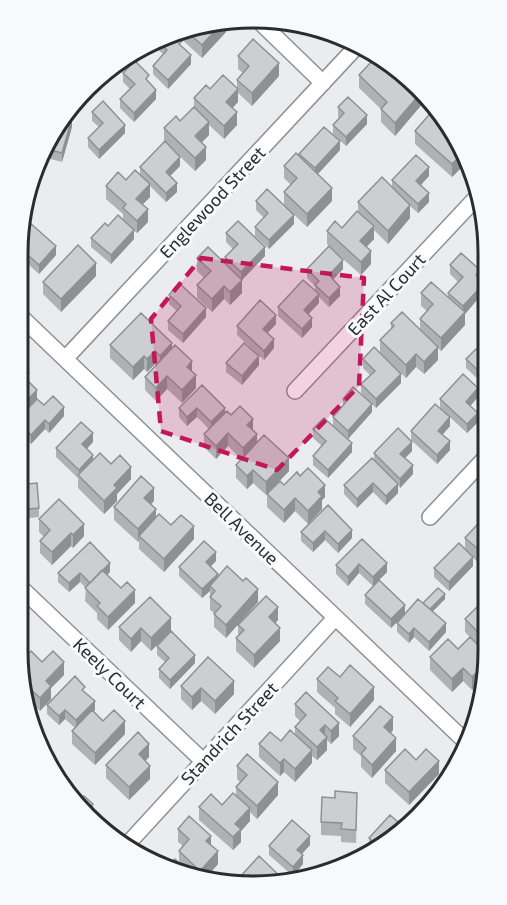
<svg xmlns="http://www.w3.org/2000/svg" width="507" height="905" viewBox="0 0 507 905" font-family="'Exo 2',sans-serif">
  <rect width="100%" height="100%" fill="#eaecef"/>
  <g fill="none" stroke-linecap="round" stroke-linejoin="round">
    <defs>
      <path id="street" d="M260,22L323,83
        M18,314L466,742
        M65,359L358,45
        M295,391L477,197
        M430,517L488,455
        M18,585L203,761
        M124,848L335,618"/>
    </defs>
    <use href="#street" stroke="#8f9194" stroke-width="18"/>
    <use href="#street" stroke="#fff" stroke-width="15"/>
  </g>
  <path fill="#afb1b4" d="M226,24V32L202,58L176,34L193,26Z
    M175,35L191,64L168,89L153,74V66L163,54L156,48V44Z
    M238,56L279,76L252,106L238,93V102L232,108L237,125L224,139L209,125V135L201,143L206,160L195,171L164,141V128L180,121L194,107V98L210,89L237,88V80L243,73L238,69Z
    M376,65L424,99V102L395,136L381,122V109L359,88V75Z
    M123,73L149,83L156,99L134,122L120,108V99L130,89L123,82Z
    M338,107L367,124L346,146L333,134V125L339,118L338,116Z
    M92,112L125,133L99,159L88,147V138L99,127L92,121Z
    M449,123L465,164L452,177L415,144V131Z
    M72,127L62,162L43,157L50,135Z
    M340,150L318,174L332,201L307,227L284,205V192L291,185L284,178V166L299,156V154Z
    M180,166L170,176L177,192L166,202L150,186V197L143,204L148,222L137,233L134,231V239L111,264L91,247V238L108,226L123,219V214L106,199V186L126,180L140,174V167Z
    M429,176L421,185L429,202L418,213L410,206V218L388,244L374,230V239L366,247L371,264L361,275L334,251L343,269L333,279L340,296L329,307L319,297V303L308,314L312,327L302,338L278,316V307L315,291V286L307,278V269L329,246L327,244V231L342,228L358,211V202L392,187V180Z
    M256,201L294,224L269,249L255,236V227L264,218L256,210Z
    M29,224L56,255L39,274L20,257L18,259V238Z
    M487,224V278L480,272V278L487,285L482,305L477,300L465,314V325L441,351L438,348V360L424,374L416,367L406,378L380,353V340L391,329V323L420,329V319L427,311L421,306V293L448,297V293L458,282L450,274V265L478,268V261L486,252L477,244V235Z
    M226,233L265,256L242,280V293L230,305L224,299L212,312L197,298V285L204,278L197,271V258L225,264V257L233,249L226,242Z
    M96,276L61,312L43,294V282Z
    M169,295L206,317L183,343L168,330V321L177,311L169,304Z
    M276,324L267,333L274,348L264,360L237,335V326Z
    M110,345L172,348L192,372L196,388L182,403L167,389L156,401L145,390V377L156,365L155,364L147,372L144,369L133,380L110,358Z
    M487,348L488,396L481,389V382L466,368V359L481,354Z
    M363,359L401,383L376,408L361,393V384L370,375L363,368Z
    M226,363L259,365L242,385L226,372Z
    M202,385L225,413L231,415L253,430L257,443L289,471L266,495L253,483L247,489L236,478V465L241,459L228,446L216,459L204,447V434L209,429L197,417L187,426L179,417V408Z
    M478,397L470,406L478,422L467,433L440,408V399Z
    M343,399L372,412L348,439L352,452L328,478L313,465V456L322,446L313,438V429L333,426V417L343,405Z
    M44,405L64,416L49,433L45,429L31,444L18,431V419Z
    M450,426L442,435L450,450L437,464L411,440V431Z
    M93,442L87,449L93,459L111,464L131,479L117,494V501L104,514L78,488V478L56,457V448Z
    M412,451L405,458L413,474L400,488L398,485V493L386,505L373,492L357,508L344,494V485L374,460V453Z
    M300,476L325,497L322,500V509L308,524L295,511L284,523L267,507V494Z
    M18,485L39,508V517L19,519V525H18Z
    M154,501L151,504L156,517L194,539L164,572L139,549V540L138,542L114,520V507Z
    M328,505L352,538L338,553L325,540L313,552L301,541V532Z
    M488,513V563L482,557L478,562L473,558V566L449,591L434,577V568L465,550V538Z
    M39,519L84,536L73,548L71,546L52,565L40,553V541L44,537L39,532Z
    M362,539L387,572L373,586L359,573L348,586L336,574V565Z
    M216,561L210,567L218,577L258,602L226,638L214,627V613L210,610V591L202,598L179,576V567Z
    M110,572L107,575L135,603L108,630L97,619V613L85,601L86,588L80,582L69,592L58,582V573Z
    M365,595L405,614L391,628L365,604Z
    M488,598V655L472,690L463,681L452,692L430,670V657L458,649L470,637L465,632V619Z
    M445,599L432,612L446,632L429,651L414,637L409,643L397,632V623L423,603Z
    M278,620L275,623L280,641L254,668L236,651V638L238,636V625Z
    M18,622L25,638L20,644L27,655L42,662L64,675L51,688V699L40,711L26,697L18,651Z
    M119,627L171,631L151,651L141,641L131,652L119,640Z
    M157,646L195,663L170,689L159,678V669L165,662L157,655Z
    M208,657L234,694L215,714L201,701L192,710L181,699V686Z
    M340,677L374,700L350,727L335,714V708L317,692V679Z
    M306,692L339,736L331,744L327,740V750L317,760L312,756V763L295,782L284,772L280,776L259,757V744L281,741L295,734V727L300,721L295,716V704Z
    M85,693L95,710L93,712L103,721L125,734L95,765L72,744V731L75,728L65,719L59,725L47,714V705Z
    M393,730L391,733L396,751L372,778L361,767V756L353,749V736Z
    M149,757L145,761L150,779L129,800L106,778V765Z
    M416,760L439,774L409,805L385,783V770Z
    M237,766L278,795L257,819L250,812V821L241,831V842L233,850L199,820V807L222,805L236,795V787L240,782L237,779Z
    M357,806L356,843L341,842V836L321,835V822Z
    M178,829L211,845L218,864L204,880L196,879L191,875V878L179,862V851L183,846L178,842Z
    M407,830L373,851L369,847V838Z
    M310,845L302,854L303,864L293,876L269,855V846Z
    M238,879L285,883L269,887L238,883Z"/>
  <path fill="#8f9092" d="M221,24H226V32L202,58V45Z
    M191,55V64L168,89V80Z
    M279,63V76L252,106V93Z
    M238,89V102L226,115V102Z
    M156,90V99L134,122V113Z
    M419,95L424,99V102L395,136V123Z
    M237,112V125L224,139V126Z
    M367,115V124L346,146V137Z
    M72,118V127L62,162V153Z
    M209,122V135L195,149V136Z
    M125,125V133L99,159V150Z
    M340,141V150L315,177V168Z
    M206,147V160L195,171V158Z
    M461,155L465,164L452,177V164Z
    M180,157V166L166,180V172Z
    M429,167V176L416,190V181Z
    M177,183V192L166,202V193Z
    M150,184V197L136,211V199Z
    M332,188V201L307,227V214Z
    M429,193V202L418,213V204Z
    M410,205V218L388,244V231Z
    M148,209V222L137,233V221Z
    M294,215V224L269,249V240Z
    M29,216V229L18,238L23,222Z
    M374,226V239L360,254V241Z
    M134,230V239L111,264V255Z
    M56,246V255L39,274V265Z
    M265,247V256L241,281V272Z
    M20,248V257L18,259V250Z
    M371,251V264L361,275V262Z
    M343,260V269L329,284V275Z
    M96,263V276L61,312V299Z
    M242,280V293L230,305V292Z
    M224,286V299L212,312V299Z
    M340,287V296L329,307V298Z
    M487,290V299L482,305V296Z
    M477,291V300L465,314V325L441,351V338L463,313V306Z
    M319,294V303L304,319V310Z
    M206,308V317L183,343V334Z
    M276,315V324L263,338V329Z
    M312,318V327L302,338V329Z
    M274,339V348L264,360V351Z
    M172,343V356L160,369V356Z
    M438,347V360L424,374V362Z
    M155,351V364L147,372V359Z
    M416,354V367L406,378V365Z
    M144,356V369L133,380V367Z
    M259,356V365L242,385V376Z
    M192,361V374L187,367Z
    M29,373V382L24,377Z
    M401,374V383L376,408V399Z
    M196,375V388L182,403V390Z
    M167,376V389L156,401V388Z
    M478,388V397L466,411V402Z
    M37,390V399L18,418V409Z
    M372,404V412L348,439V431Z
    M64,407V416L49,433V424Z
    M197,408V417L187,426V417Z
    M225,408V417L211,431V422Z
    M478,413V422L467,433V424Z
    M450,417V426L438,440V431Z
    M253,419V432L247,425Z
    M45,420V429L31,444V435Z
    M93,433V442L82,453V444Z
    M228,433V446L216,459V446Z
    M257,434V447L243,461V448Z
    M450,441V450L437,464V455Z
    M412,442V451L400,463V454Z
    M352,443V452L328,478V470Z
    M93,455V464L79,476V470Z
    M289,458V471L266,495V482Z
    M413,465V474L400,488V479Z
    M131,467V479L117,494V501L104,514V501L114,485Z
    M253,470V483L247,489V476Z
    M373,483V492L357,508V499Z
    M398,484V493L386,505V496Z
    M325,485V497L322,500V509L308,524V511L318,492Z
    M154,488V501L144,511V498Z
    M295,498V511L284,523V510Z
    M156,509V522L139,536V540L138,542V529Z
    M84,524V536L73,548V535Z
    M194,526V539L164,572V559Z
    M352,530V538L338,553V544Z
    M325,531V540L313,552V543Z
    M71,533V546L52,565V552Z
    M482,544V557L478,562V549Z
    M216,552V561L206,571V562Z
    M473,557V566L449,591V582Z
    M110,563V572L90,592V583Z
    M387,563V572L373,586V577Z
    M359,564V573L348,586V577Z
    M80,573V582L69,592V583Z
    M218,574V583L210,586V591L202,598V589Z
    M258,589V602L226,638V625Z
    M135,590V603L108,630V617Z
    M445,594V599L428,616V611Z
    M405,605V614L391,628V619Z
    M278,607V620L269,630V617Z
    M171,618V631L151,651V638Z
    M446,623V632L429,651V642Z
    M141,628V641L131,652V639Z
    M280,628V641L254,668V655Z
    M414,628V637L409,643V634Z
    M25,629V638L18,646V637Z
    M27,652V661L21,668L19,660Z
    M195,655V663L170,689V680Z
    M488,660L489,667L486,675L472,690V677Z
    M64,662V675L51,688V699L40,711V698L46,681Z
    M463,668V681L452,692V679Z
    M234,681V694L215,714V701Z
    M374,687V700L350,727V714Z
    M201,688V701L192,710V697Z
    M95,701V710L76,729V720Z
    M65,710V719L59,725V716Z
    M393,717V730L384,740V727Z
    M125,721V734L95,765V753Z
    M339,723V736L331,744V731Z
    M325,725V738L320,730Z
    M327,737V750L317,760V747Z
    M396,738V751L372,778V765Z
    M149,744V757L139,767V754Z
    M312,750V763L295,782V769Z
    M284,759V772L280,776V763Z
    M439,761V774L409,805V792Z
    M150,766V779L129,800V787Z
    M60,767V780L59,781L55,773Z
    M278,782V795L257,819V806Z
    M69,789V797L66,793Z
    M93,804V813L89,816L86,811Z
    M250,808V821L241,831V842L233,850V837L235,824Z
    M211,836V849L206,841Z
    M310,836V845L297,859V850Z
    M218,851V864L204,880H200V871Z
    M303,855V864L293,876V867Z"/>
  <path fill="#ccced1" stroke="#8f9092" stroke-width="1.5" d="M221,24L202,45L185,30L193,26Z
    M175,35L182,41L179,44L191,55L168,80L153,66L167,50L159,42Z
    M253,39L279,63L252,93L237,80L249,66L238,56Z
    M381,59L419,95L395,123L381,109L387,102L359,75L372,61L376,65Z
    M135,61L149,75L146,79L156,90L134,113L120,99L135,84L123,73Z
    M223,75L238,89L226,102L237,112L224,126L194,98L206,85L210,89Z
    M348,97L367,115L346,137L333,125L344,113L338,107Z
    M103,101L125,125L99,150L88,138L103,123L92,112Z
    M194,107L209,122L195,136L206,147L195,158L164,128L176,116L180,121Z
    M434,109L449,123L461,155L452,164L415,131Z
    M67,116L72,118L62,153L46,149L50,135Z
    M324,127L340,141L315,168L299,154Z
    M165,141L180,157L166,172L177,183L166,193L140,167Z
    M296,153L332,188L307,214L284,192L297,178L284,166Z
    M416,155L429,167L416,181L429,193L418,204L392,180Z
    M135,170L150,184L136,199L148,209L137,221L123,208L126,204L106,186L118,172L126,180Z
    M382,177L410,205L388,231L358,202Z
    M267,189L294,215L269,240L255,227L268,213L256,201Z
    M357,211L374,226L360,241L371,251L361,262L327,231L335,221L342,228Z
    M26,213L29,216L23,222Z
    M118,215L134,230L111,255L91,238L105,223L108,226Z
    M238,221L265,247L241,272L225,257L238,244L226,233Z
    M30,223L56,246L39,265L20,248L18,250V238L20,234Z
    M487,224V244L477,235Z
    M78,245L96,263L61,299L43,282Z
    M329,246L343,260L329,275L340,287L329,298L315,285L319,281L307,269Z
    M208,247L242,280L230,292L224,286L212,299L197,285L211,271L197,258Z
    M487,251V269L478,261Z
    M461,253L480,270L476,275L487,285V290L482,296L477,291L463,306L448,293L463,277L450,265Z
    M303,280L319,294L304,310L312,318L302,329L278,307Z
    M431,282L465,312L441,338L420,319L433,304L421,293Z
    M179,283L206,308L183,334L168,321L181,306L169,295Z
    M260,300L276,315L263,329L274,339L264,351L237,326Z
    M402,312L438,347L424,362L416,354L406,365L380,340L394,326L391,323Z
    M141,313L172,343L160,356L155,351L147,359L144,356L133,367L110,345Z
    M244,343L259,356L242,376L226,363Z
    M175,345L192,361L187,367L196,375L182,390L167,376L156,388L145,377Z
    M374,347L401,374L376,399L361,384L375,371L363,359Z
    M487,348L488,387L481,380L484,376L466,359L476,349L481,354Z
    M18,363L29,373L24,377L37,390L18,409Z
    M463,374L478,388L466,402L478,413L467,424L440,399Z
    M202,385L225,408L211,422L197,408L187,417L179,408Z
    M353,387L372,404L348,431L333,417L346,402L343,399Z
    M53,396L64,407L49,424L45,420L31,435L18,422V419L37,399L44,405Z
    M435,404L450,417L438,431L450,441L437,455L411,431Z
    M240,406L253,419L247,425L257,434L243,448L228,433L216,446L204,434L227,411L231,415Z
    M324,418L352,443L328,470L313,456L326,441L313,429Z
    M81,422L93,433L82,444L93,455L79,470L56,448Z
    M398,428L412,442L400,454L413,465L400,479L374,453Z
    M264,435L289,458L266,482L253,470L247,476L236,465Z
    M100,453L111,464L120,455L131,467L114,485L117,488L104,501L78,475Z
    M372,458L398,484L386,496L373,483L357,499L344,485Z
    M308,468L325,485L318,492L322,496L308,511L295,498L284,510L267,494L280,481L284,485L297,472L300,476Z
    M141,476L154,488L144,498L156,509L138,529L114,507Z
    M37,483L39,508L19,510V516H18V485Z
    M59,499L84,524L73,535L71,533L52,552L40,541L50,530L39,519Z
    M328,505L352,530L338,544L325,531L313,543L301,532Z
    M488,513V550L482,544L478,549L465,538Z
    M159,514L171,525L181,515L194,526L164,559L139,536Z
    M362,539L387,563L373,577L359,564L348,577L336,565Z
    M204,541L216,552L206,562L218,574L202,589L179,567Z
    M90,542L110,563L90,583L80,573L69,583L58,573Z
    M459,543L473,557L449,582L434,568Z
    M227,566L243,581L246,578L258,589L226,625L214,614L221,606L210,597L215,591L210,586Z
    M102,570L121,588L127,582L135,590L108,617L97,606L100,603L85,588Z
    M379,580L405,605L391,619L365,595Z
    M438,588L445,594L430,609L423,603Z
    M266,596L278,607L269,617L280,628L254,655L236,638L244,630L238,625Z
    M150,597L171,618L151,638L141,628L131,639L119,627Z
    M487,597L488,598V642L465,619Z
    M418,599L446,623L429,642L414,628L409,634L397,623Z
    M18,622L25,629L18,637Z
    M171,631L195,655L170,680L159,669L169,658L157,646Z
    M470,637L488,655V660L472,677L463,668L452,679L430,657L448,639L458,649Z
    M18,643L27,652L19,660L18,651Z
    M31,651L42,662L53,651L64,662L46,681L51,686L40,698L23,682L20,662Z
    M208,657L234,681L215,701L201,688L192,697L181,686Z
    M350,665L374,687L350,714L335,701L338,698L317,679L328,667L340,677Z
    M75,676L85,687L82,690L95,701L76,720L65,710L59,716L47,705Z
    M306,692L339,723L331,731L325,725L320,730L327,737L317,747L295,727L306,715L295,704Z
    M380,706L393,717L384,727L396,738L372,765L361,754L366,748L353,736Z
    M92,710L103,721L114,710L125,721L95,753L72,731Z
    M290,730L312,750L295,769L284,759L280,763L259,744L270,732L281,741Z
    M138,732L149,744L139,754L150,766L129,787L106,765Z
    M405,749L416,760L426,749L439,761L409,792L385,770Z
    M247,754L278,782L257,806L236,787L247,775L237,766Z
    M50,757L60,767L55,773L48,759Z
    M451,775L452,776L433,799L430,796Z
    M57,777L69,789L66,793Z
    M335,791L357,793L356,830L341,829L342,823L321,822L322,797L335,798Z
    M233,793L250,808L235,824L241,829L233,837L199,807L211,794L222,805Z
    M84,796L93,804L86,811L101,825L100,826L76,804Z
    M390,815L407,830L379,847L369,838Z
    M189,816L211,836L206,841L218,851L200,871L179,851L189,839L178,829Z
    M292,820L310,836L297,850L303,855L293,867L269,846Z
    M259,856L285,881L283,883L269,887L263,882L260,886L243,884L238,879Z
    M175,859L191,874L189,877L167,867Z"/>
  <path fill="#c2185b" fill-opacity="0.2" stroke="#c2185b" stroke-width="4.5" stroke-dasharray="12 8" stroke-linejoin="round" d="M201,258L364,278L359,386L277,470L161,431L151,319Z"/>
  <g text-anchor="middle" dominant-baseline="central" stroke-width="6" stroke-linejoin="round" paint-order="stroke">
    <g font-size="18" fill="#2b2c2d" stroke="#f7f9fc">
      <text transform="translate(212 202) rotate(-47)">Englewood Street</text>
      <text transform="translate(386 294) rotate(-47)">East Al Court</text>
      <text transform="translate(242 528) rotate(44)">Bell Avenue</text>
      <text transform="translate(110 673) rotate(44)">Keely Court</text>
      <text transform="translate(229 733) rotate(-47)">Standrich Street</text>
    </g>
  </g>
  <path d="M0 0H507V905H0ZM253 28H253A225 225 0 0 1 478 253V651A225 225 0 0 1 253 876H253A225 225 0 0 1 28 651V253A225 225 0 0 1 253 28Z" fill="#f7f9fc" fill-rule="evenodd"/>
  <path fill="none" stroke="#2b2c2d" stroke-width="3" d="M253 28H253A225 225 0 0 1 478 253V651A225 225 0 0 1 253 876H253A225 225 0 0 1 28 651V253A225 225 0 0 1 253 28Z"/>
</svg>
